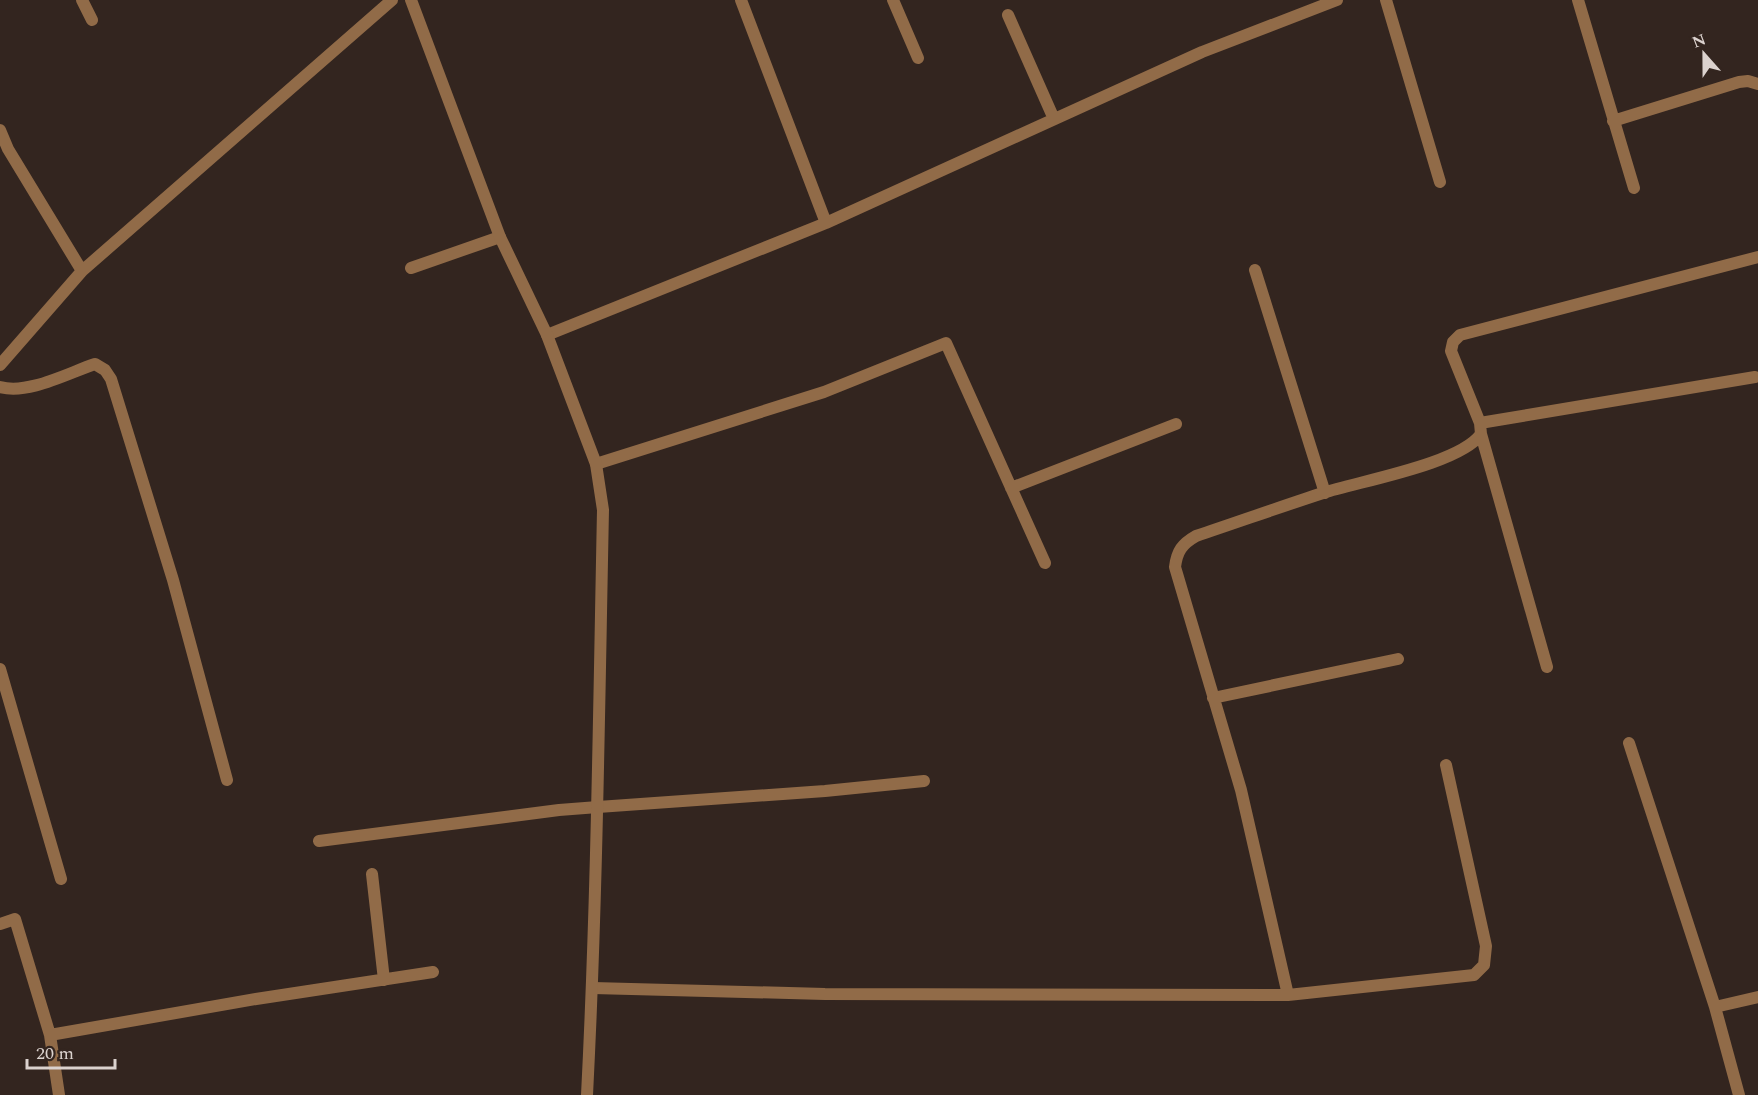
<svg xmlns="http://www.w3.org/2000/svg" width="1758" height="1095" viewBox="0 0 1758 1095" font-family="Spectral,serif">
  <rect width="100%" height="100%" fill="#33251f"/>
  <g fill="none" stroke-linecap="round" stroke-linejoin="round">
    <path stroke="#916b48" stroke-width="12" d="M319,841L559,810L598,807"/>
    <path stroke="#916b48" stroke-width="12" d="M82,0L92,20
      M741,0L826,223
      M893,0L918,58
      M1386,0L1440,182
      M1578,0L1634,188
      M1008,15L1054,119
      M1613,121L1739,82L1748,81L1758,84
      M0,130L8,149L82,271
      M411,268L500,237
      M1255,270L1325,493
      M547,335L826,223L1202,52L1337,0
      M0,365L82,271L392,0
      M0,387C28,395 68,373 95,364L105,370L111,379L173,580L227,780
      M1480,423L1755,377
      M1481,434L1547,667
      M596,464L824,392L946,343L1045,563
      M1011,488L1176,424
      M0,669L61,879
      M1213,698L1398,659
      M1629,743L1715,1007L1739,1095
      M598,807L825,791L924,781
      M372,874L384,980
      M0,924L15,919L50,1035L59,1095
      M593,988L825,994L1288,995L1474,975L1484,965L1486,946L1446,765
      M1288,995L1241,790L1175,567C1177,551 1182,544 1196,536C1238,522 1280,507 1323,493C1360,481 1460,464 1481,434L1480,423L1451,351L1453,342L1460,335L1758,257
      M1715,1007L1758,997
      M50,1035L256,999L433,972"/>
    <path stroke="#916b48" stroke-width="12" d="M411,0L500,237L547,335L596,464L603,510C599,705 597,900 587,1095"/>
  </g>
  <g transform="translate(1704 54) rotate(339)" stroke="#33251f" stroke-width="4.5" paint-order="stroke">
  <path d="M0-4.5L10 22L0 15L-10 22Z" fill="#dbd2ce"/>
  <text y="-9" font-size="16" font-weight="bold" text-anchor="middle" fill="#dbd2ce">N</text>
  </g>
  <path d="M27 1059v9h88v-9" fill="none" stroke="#dbd2ce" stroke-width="3"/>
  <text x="36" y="1059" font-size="18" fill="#dbd2ce" stroke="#33251f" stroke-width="4.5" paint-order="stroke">20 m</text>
</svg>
